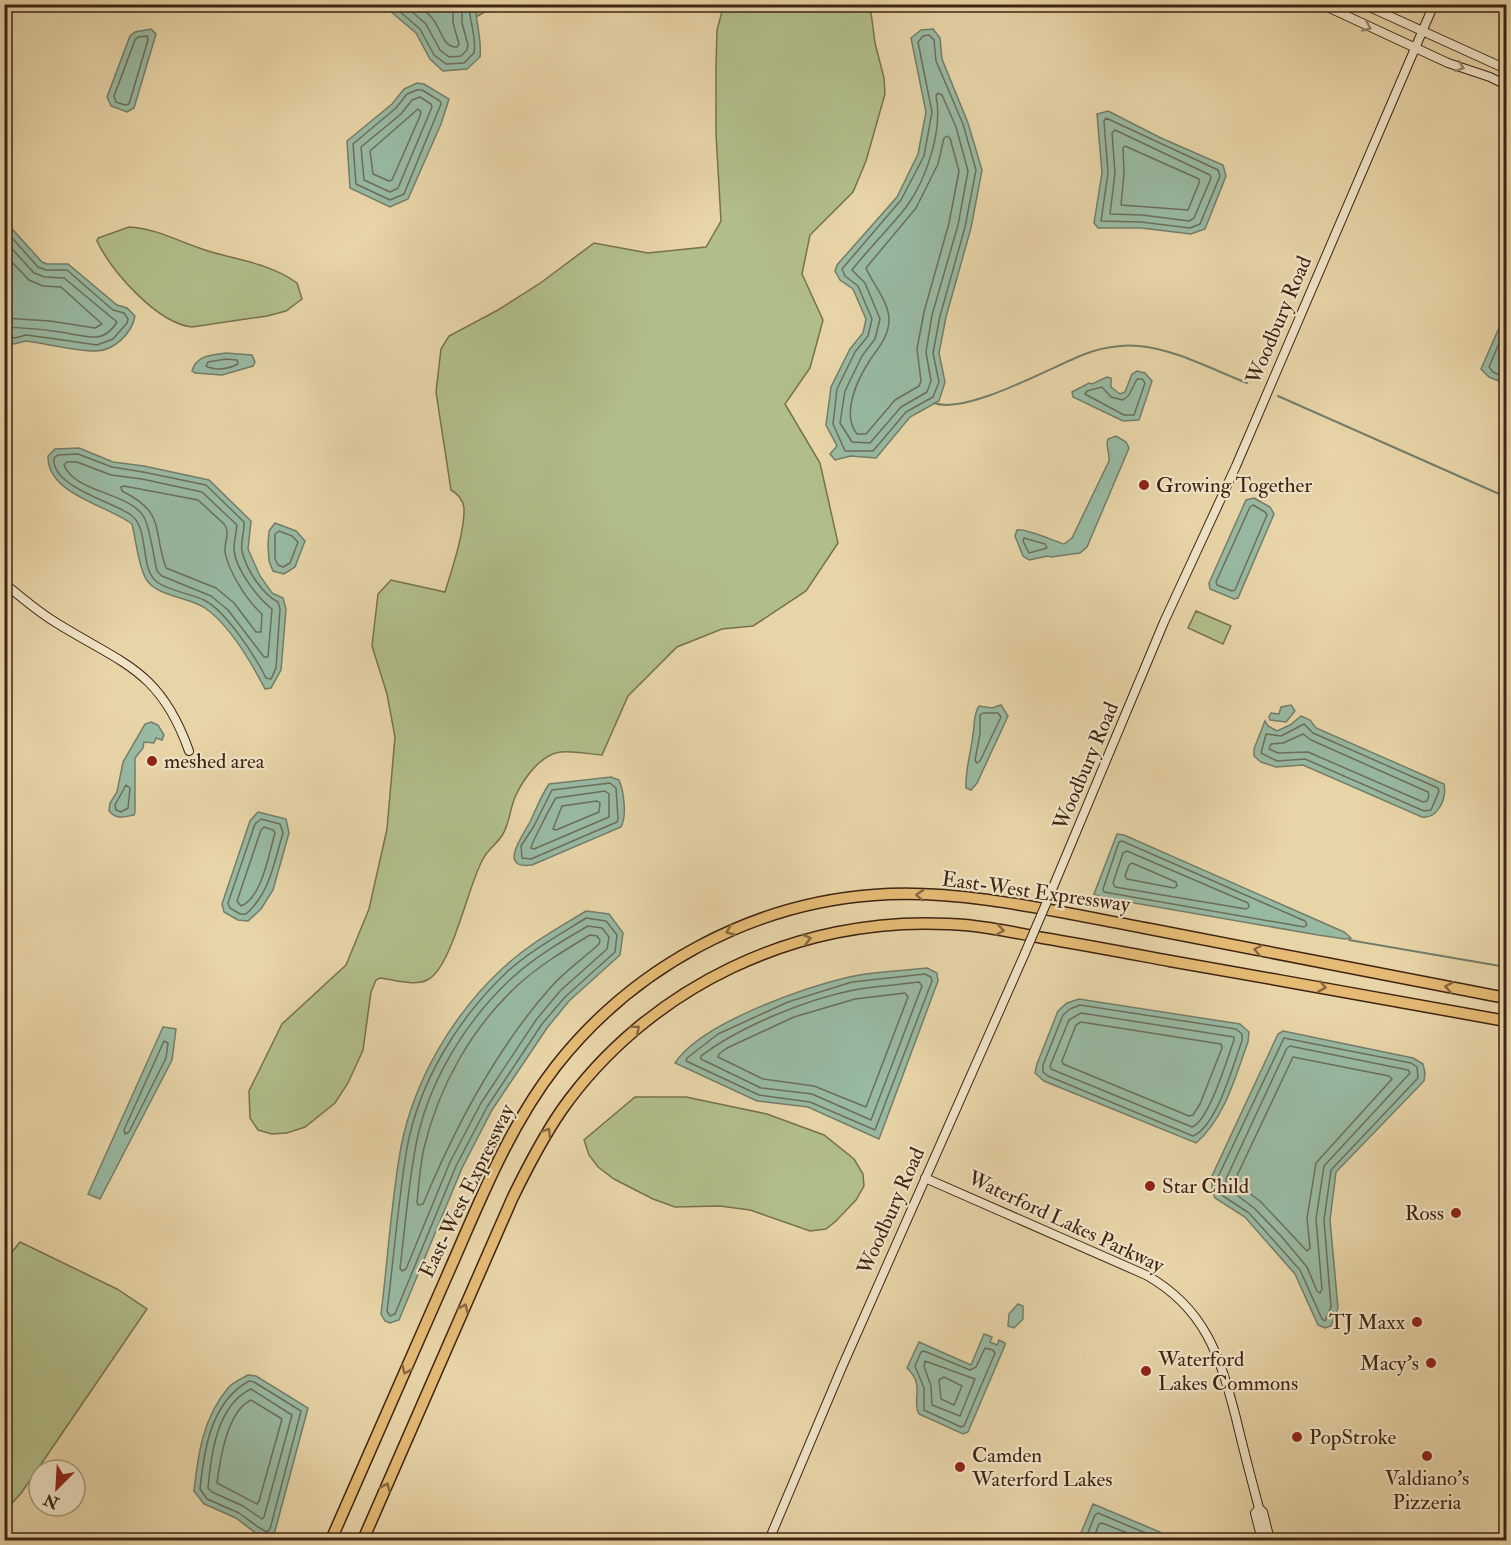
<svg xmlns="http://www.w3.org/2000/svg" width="1511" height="1545" viewBox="0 0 1511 1545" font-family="'IM FELL Double Pica',serif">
  <rect width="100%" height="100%" fill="#e7d4a7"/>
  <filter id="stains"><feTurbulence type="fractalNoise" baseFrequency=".00333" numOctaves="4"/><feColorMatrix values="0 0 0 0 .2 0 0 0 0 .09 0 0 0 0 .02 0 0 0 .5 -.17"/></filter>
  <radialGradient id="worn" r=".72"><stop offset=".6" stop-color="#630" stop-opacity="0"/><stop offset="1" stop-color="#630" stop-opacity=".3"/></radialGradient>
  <path fill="#b1be8a" stroke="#78714e" stroke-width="1.5" d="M724,4L870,5L875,43L884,78L885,94L866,161L853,192L810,235L802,274L823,320L810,368L785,404L820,463L838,543L806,591L753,626L722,629L677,647L628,696L602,755C589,754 574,751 561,752C541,754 524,778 516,795C510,807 510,822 503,834C498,843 488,849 483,859C468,885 453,964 429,979C416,987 395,980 380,978L376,980L371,992L363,1050L348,1083L335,1103L305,1127L287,1133L272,1134L258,1130L250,1118L249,1091L282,1024L346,965L369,909L387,829L395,737L387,694L372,646L378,594L391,580L445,592C452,569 465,531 464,508C463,499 458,494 451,490L436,392L441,349L449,336L498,310L539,284L594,243L648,253L706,247L721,221L716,134V66L717,30Z
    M475,5H497L476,17Z
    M129,227C155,228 180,242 205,250C236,260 270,263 297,283L302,299L286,311L267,316L192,327C157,323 112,272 97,241L98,238Z
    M1196,611L1231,626L1223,644L1188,628Z
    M635,1097H686L767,1114L824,1135L854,1159L863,1174L864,1186L856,1200L836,1221L826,1229L810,1231L750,1210L720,1206L675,1207L653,1199L614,1179L598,1167L589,1155L584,1140Z
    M20,1242L117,1289L147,1309L22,1492L5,1511V1248L12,1252Z"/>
  <path fill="#98b9a2" stroke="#747d69" stroke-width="1.5" d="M383,5H475C476,23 482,39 480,57L467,69L443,71L430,59L416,33Z
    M151,29L156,34L134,108L127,112L111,106L107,97L130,36L135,32Z
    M933,29L940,38L942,59L968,123L982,170L971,228L946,317L939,353L945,382L939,401L910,417L876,458L851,456L835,460L830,454L837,446L826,425L831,387L850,349L863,333L866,319L853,289L840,280L835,271L837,265L897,197L918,154L926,112L911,38L921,30Z
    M417,83L424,84L449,99L441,124L408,199L390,207L350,188L347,141L392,104L404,89Z
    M1108,111L1161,138L1223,165L1226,176L1205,229L1191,234L1141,228H1098L1094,223L1102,173L1097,114Z
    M4,220L42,262L47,264H68L117,305L127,308L135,316C132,333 114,351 96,351C73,351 49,344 26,341L14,344L5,340Z
    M1506,312V384L1489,377L1481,369Z
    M226,353L252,355L255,362L253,366L222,375L195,373L192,371C196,355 212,355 226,353Z
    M1137,371L1145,373L1152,381L1139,420L1123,421L1073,397L1072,392L1089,383L1092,384L1107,377L1111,378V387L1120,394L1125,392L1132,374Z
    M1116,436L1126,442L1129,448L1087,547L1080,553L1051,557L1048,556L1029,560L1023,556L1015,536L1017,530C1025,528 1054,541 1064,544L1072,538L1109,461C1110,452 1105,447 1108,439Z
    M79,448L113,462L144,466L209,480L251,521L248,549L260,576L272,593L283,598L286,609L281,670L271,688L265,689C251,662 230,625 205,608C189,597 153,596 145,577C138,563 136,540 132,524C107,505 47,494 48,456L55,449Z
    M1254,498L1270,507L1274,514L1238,598L1234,599L1210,589L1209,583L1246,500Z
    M275,523L296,531L305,541L295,567L284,574L273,571L269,561L268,545L269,531Z
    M1001,705L1008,716L977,783L971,790L966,788C965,770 971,753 973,734C975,724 973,715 979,706L992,708Z
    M1291,705L1295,711L1286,722L1270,720L1269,717L1271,713L1279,714L1281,707Z
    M1301,716L1310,720L1316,728L1444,784C1447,798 1438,819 1422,817L1303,765L1276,767L1261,762L1254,756V749L1265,721L1268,726L1277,731L1290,725Z
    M151,722L158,725L164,735L162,740L156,738L154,743L144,742L143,748L135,758V812L134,815C123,817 117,820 109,811L110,803L117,792L123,762L145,724Z
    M611,777L619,780C624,792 627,816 621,827L532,865C497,870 523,835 530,822C536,809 541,796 549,784Z
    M258,812L286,819L289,833L273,890L261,909L248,921L238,920L224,912L222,904L250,821Z
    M1117,834L1124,835L1344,932L1351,938L1345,939L1318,935L1100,897L1094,894Z
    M586,911L609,914L623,933L620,955L569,1001L547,1028L492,1110L462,1168L399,1320L390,1323L385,1321L381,1314C388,1259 391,1202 401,1147C414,1080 453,1014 503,968C527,945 557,929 586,911Z
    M927,968L937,973L938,981L879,1139L808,1107L757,1101L675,1063C701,1023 803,988 849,977C874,971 902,971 927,968Z
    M1079,999L1240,1024L1249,1032L1248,1042C1235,1077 1225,1118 1196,1143L1044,1081L1035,1073L1037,1064L1058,1011L1067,1003Z
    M163,1027L176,1029L172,1060L100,1199L88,1194Z
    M1283,1031L1413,1058L1423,1064L1425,1073L1424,1081L1336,1172L1330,1220L1338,1308L1331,1326L1325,1328L1318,1325L1295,1274L1245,1217L1215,1198L1212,1189V1176L1278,1034Z
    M1018,1304L1023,1306V1319L1014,1328L1008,1326L1009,1314Z
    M984,1334L992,1337L990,1342L997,1345L999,1340L1005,1343V1345L968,1432L963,1434L919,1414C911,1399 926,1386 907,1368L919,1342L971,1365Z
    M248,1375L256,1376L308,1408L275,1531L271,1538L261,1537L236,1518L204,1504L194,1491C198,1454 203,1418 228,1388C233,1382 241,1379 248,1375Z
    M1093,1504L1160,1532L1166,1540H1078Z"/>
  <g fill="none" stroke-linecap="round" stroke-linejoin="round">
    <path stroke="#6c6e5a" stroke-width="1.5" d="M391,4L420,29L434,55L446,64L464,63L474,53C477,37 469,21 469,4
      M403,4L426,24L440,50L449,57L461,56L467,50L468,45L462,23V4
      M417,4C422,9 428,13 432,18C441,27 442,48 457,47L459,44L453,23V4
      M929,35L934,40L936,61L963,124L976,170L965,227L940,316L933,353L939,382L933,397L906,412L873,451H845L833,424L837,389L855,352L868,336L872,319L858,286L845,276L842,269L901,200L924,156L932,112L918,42L923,36Z
      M147,36L148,40L129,104L125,105L116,102L114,96L135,40L138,37Z
      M417,90H422L440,101L441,104L404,194L390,200L356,184L353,144L396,108L407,94Z
      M938,93L942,95L956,127L968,171L958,225L932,315L926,352L931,381L927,392L901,407L870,443L852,442L840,423L845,391L862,356L875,339L880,319L865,283L852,270C869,248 890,228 907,206C927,178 943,129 936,96Z
      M420,97L431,104L432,107L398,188L390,192L364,180L361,147L401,114L412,100Z
      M418,109L421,112L420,116L392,180L389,181L373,174L370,151Z
      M1106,118L1218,170L1220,176L1200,224L1190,228L1141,222L1101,221L1108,173L1104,121Z
      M1115,130L1210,175L1211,178L1194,218L1189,221L1142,215L1110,214L1115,173L1112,133Z
      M947,136L950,138L959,171L949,223L924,312L917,349L921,381L919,386L895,400L866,434H857C841,414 857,380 870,360C879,347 889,336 889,319C888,300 872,283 866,268L916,208L938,164L944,138Z
      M1125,146L1199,179V183L1188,210L1121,205L1124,173L1123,148Z
      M4,229L38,267L46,270H67L113,310L124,313L128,319L127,323L113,339L97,345L49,338L26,335L15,338L4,335
      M4,240L34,273L45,277L64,278L117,322C112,330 105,337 95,337C81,337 66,332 52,331C36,328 20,328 4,327
      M4,254L29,280L43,286L61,287L102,324L95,328L50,321L4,318
      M1506,327L1489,367L1493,372L1506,378
      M226,359L237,360L238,364C229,369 215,371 206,366L208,362Z
      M1137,379H1142L1145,383L1134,415H1124L1085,394L1087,391L1102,387L1111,397L1123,400L1129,395Z
      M78,454L112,467L143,472L206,485L244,522C245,531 240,542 242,551C246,569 262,594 278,602L280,609L276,668L271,679L266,678C255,656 226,611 204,600C189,593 169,591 157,582C139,568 150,529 131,515C112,501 51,487 54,458L58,455Z
      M67,462H77L111,475L142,479L202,492L237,525C236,533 234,542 234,549C235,569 258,598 272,609L268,657H264L228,610L211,596L162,576L157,571C154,558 150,528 144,517C129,492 75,493 64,465Z
      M124,486L198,500L224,524C231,532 224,542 225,552C228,571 248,602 262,614L261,632H256L234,603L216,588L166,568C152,528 166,513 122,491L121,487Z
      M1253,505L1265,512L1267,515L1235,590L1232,591L1217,585L1216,582L1250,507Z
      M279,531L292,536L298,542L290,563L283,567L278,565L275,559V534Z
      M1024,538L1045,544L1047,548L1029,553L1023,541Z
      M983,713H998L1001,717L980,761L977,763L975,760L980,734V715Z
      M1304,724L1313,733L1438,788L1439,791L1431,810L1424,811L1305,759L1277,761L1261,753L1266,734L1281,736Z
      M1303,734L1311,740L1428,792L1429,795L1427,801L1423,802L1308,752L1278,753L1269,749L1271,744L1283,743Z
      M610,783L616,788L618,819L617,822L531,859L522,858L521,846L534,826L552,790Z
      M126,785L130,788L128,808L121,812L116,810L115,805Z
      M605,791L609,794V817L534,849L531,848C531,844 552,804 556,798Z
      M597,801L600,803L599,812L556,830L553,829L562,806Z
      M261,819L280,824L283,833C274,862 270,893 246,914H240L230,908L228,903L255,824Z
      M264,827L273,830L275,833C269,853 262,898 241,906L237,901L261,830Z
      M1122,841L1305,921L1307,925L1304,927L1104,892L1103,889L1119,842Z
      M1127,851L1248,903L1249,907L1246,909L1115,887L1113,883L1123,853Z
      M1132,863L1176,882L1177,886L1174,888L1127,879L1125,876L1129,865Z
      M586,918L606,921L617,935L615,952L565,997L542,1024L487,1107L456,1166L395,1314L390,1316L387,1311C394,1257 398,1202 407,1148C419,1082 458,1018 507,972C530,951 559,935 586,918Z
      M588,926L602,928L609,937L607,949L560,991L536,1020L481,1103L450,1162L406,1269L402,1271L400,1268C405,1228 408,1188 415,1150C426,1085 465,1021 513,977C535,957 562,941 588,926Z
      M590,935L597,936L600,940L599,944C584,958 565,971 551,987C495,1050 455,1127 423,1204L418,1205L417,1202C419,1185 420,1165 424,1148C439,1086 471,1028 519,984C540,965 565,950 590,935Z
      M925,974L931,977L932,981L875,1130L810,1102L759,1095L686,1061L687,1058L718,1034L788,1002L852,982Z
      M919,982L922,986L871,1120L812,1094L761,1088L701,1059V1056C739,1027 807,999 854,990C875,986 897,985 919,982Z
      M905,993L908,997L866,1107L814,1086L763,1079L718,1057L719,1054L727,1048L794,1017L855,999Z
      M1080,1005L1236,1029L1242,1034V1041C1233,1065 1217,1126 1193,1136L1048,1076L1043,1072V1065L1063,1015L1070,1009Z
      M1081,1013L1234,1037V1040C1227,1059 1209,1121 1192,1127L1051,1069L1050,1066L1069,1020Z
      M1081,1022L1221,1044L1222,1048L1200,1104L1193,1115L1189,1116L1063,1064L1062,1061L1076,1025Z
      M1284,1038L1411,1063L1417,1067L1418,1078L1331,1170L1324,1220L1331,1307L1325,1321L1322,1319L1300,1270L1249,1213L1220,1194L1218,1188V1177Z
      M164,1041L168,1043L166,1058L129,1132L125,1134L124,1130Z
      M1290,1046L1408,1070L1410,1073L1324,1166L1316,1219L1322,1289L1320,1293L1317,1291L1307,1267L1281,1236L1254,1208L1225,1186L1226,1179L1287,1048Z
      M1293,1057L1389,1076L1392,1079L1316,1163L1307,1218L1310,1248L1307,1251L1260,1201L1234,1182Z
      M985,1348L993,1350L995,1353L964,1426L961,1427L924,1410V1388L915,1366L921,1352L924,1351L970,1370L976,1367Z
      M925,1361L975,1379L960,1416L932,1405L931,1386L924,1366Z
      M944,1377L962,1386L954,1405L941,1399L939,1380Z
      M249,1381L254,1382L301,1411L270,1529L267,1532L258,1527L239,1513L207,1499L200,1489C204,1449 211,1402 249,1381Z
      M251,1389L292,1415L264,1517L262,1519L243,1506L212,1492L208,1488C211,1454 217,1405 251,1389Z
      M251,1400L282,1419L259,1501L257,1504L217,1483C220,1460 227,1411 251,1400Z
      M1085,1540L1095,1515L1098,1513L1155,1537L1159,1540
      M1093,1540L1099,1524L1102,1523L1145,1540"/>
    <path stroke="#747d69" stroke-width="2" d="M1278,396L1506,497
      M934,403C967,415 1051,367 1085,354C1095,350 1109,347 1120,346C1163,342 1208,368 1247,383
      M1349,940L1506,967"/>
    <defs>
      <path id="secondary" d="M1321,4L1448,63L1490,77L1506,85
        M1363,4L1506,69
        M4,583C21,597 37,611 55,622C122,664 160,669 189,751
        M1051,892L1164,622L1236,466L1434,4
        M925,1178L1146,1275C1205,1308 1220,1356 1236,1418C1243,1448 1251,1478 1259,1508L1263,1512L1270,1540
        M1259,1508L1255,1513L1262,1540
        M769,1540L842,1367L1025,953"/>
      <path id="highway" d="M331,1540C369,1453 407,1366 446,1278C478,1206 507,1129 556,1066C633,968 750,904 874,895C961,888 1063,913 1150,929C1269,951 1387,976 1506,998
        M363,1540L512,1199C527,1168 542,1139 561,1111C648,987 798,916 948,924C980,925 1012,932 1043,938C1085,945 1127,953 1170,961C1282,981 1394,1000 1506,1021"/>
    </defs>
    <use href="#secondary" stroke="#3f2413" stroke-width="10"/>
    <use href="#highway" stroke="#3f2413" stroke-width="13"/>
    <use href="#secondary" stroke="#efe3c6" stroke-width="8"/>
    <use href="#highway" stroke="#e4ba74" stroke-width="10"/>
    <defs>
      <path id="secondary-bridge" d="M1025,953L1051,892"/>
    </defs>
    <use href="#secondary-bridge" stroke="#3f2413" stroke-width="10" stroke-linecap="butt"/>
    <use href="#secondary-bridge" stroke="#efe3c6" stroke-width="8"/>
  </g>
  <defs><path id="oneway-chevron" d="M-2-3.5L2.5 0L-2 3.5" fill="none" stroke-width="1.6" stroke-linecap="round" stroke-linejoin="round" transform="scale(1.5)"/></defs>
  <g stroke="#97846c">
    <use href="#oneway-chevron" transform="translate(1367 27) rotate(24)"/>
    <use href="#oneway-chevron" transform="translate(1460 67) rotate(19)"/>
  </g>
  <g stroke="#89683f">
    <use href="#oneway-chevron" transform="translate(920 895) rotate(-177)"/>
    <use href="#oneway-chevron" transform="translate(1000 930) rotate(9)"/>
    <use href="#oneway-chevron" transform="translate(730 931) rotate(158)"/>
    <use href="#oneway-chevron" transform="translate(807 939) rotate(-15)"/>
    <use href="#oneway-chevron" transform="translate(1258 950) rotate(-169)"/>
    <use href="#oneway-chevron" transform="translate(1322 987) rotate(10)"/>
    <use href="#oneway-chevron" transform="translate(1449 987) rotate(-170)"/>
    <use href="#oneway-chevron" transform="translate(636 1029) rotate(-40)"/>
    <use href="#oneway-chevron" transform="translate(547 1132) rotate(-58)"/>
    <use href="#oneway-chevron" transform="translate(464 1308) rotate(-66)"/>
    <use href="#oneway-chevron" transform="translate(406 1370) rotate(114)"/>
    <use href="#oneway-chevron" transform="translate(386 1487) rotate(-66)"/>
  </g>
  <g fill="#8f2418" stroke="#efe3c6" stroke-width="2">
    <circle cx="1144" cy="485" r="6"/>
    <circle cx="152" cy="761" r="6"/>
    <circle cx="1150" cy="1186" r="6"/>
    <circle cx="1456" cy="1213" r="6"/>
    <circle cx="1417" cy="1322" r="6"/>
    <circle cx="1431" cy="1363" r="6"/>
    <circle cx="1146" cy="1371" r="6"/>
    <circle cx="1297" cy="1437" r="6"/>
    <circle cx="1427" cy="1456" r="6"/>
    <circle cx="960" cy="1467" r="6"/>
  </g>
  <g text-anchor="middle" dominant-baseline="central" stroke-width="4.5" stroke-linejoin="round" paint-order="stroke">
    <g font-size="21" fill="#3f2413" stroke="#efe3c6">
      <text transform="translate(1279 320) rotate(-67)">Woodbury Road</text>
      <text transform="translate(1086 766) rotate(-67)">Woodbury Road</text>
      <text transform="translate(1036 892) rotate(8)">East-West Expressway</text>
      <text transform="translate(467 1191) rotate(-64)">East-West Expressway</text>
      <text transform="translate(891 1211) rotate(-66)">Woodbury Road</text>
      <text transform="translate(1066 1222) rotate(25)">Waterford Lakes Parkway</text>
    </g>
    <g font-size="21" fill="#3f2413" stroke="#efe3c6" text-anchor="start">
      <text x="1156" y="485">Growing Together</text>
      <text x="164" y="761">meshed area</text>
      <text x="1162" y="1186">Star Child</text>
      <text x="1444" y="1213" text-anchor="end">Ross</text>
      <text x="1405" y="1322" text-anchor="end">TJ Maxx</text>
      <text x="1158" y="1359">Waterford<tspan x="1158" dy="24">Lakes Commons</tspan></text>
      <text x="1419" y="1363" text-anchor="end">Macy's</text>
      <text x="1309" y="1437">PopStroke</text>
      <text x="972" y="1455">Camden<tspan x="972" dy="24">Waterford Lakes</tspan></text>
      <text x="1427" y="1478" text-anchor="middle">Valdiano's<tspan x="1427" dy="24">Pizzeria</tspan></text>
    </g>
  </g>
  <rect width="1511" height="1545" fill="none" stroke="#e7d4a7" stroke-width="24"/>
  <rect x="6" y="6" width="1499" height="1533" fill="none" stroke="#3f2413" stroke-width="3"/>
  <rect x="12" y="12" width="1487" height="1521" fill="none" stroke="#3f2413" stroke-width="1.5"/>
  <g transform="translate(57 1488) rotate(204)"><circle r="28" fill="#efe3c6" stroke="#a9977e" stroke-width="1.5"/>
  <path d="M0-4.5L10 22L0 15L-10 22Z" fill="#8f2418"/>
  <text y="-9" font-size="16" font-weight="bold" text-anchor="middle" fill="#3f2413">N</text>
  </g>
  <rect width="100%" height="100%" filter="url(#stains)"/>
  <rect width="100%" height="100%" fill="url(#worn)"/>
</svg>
